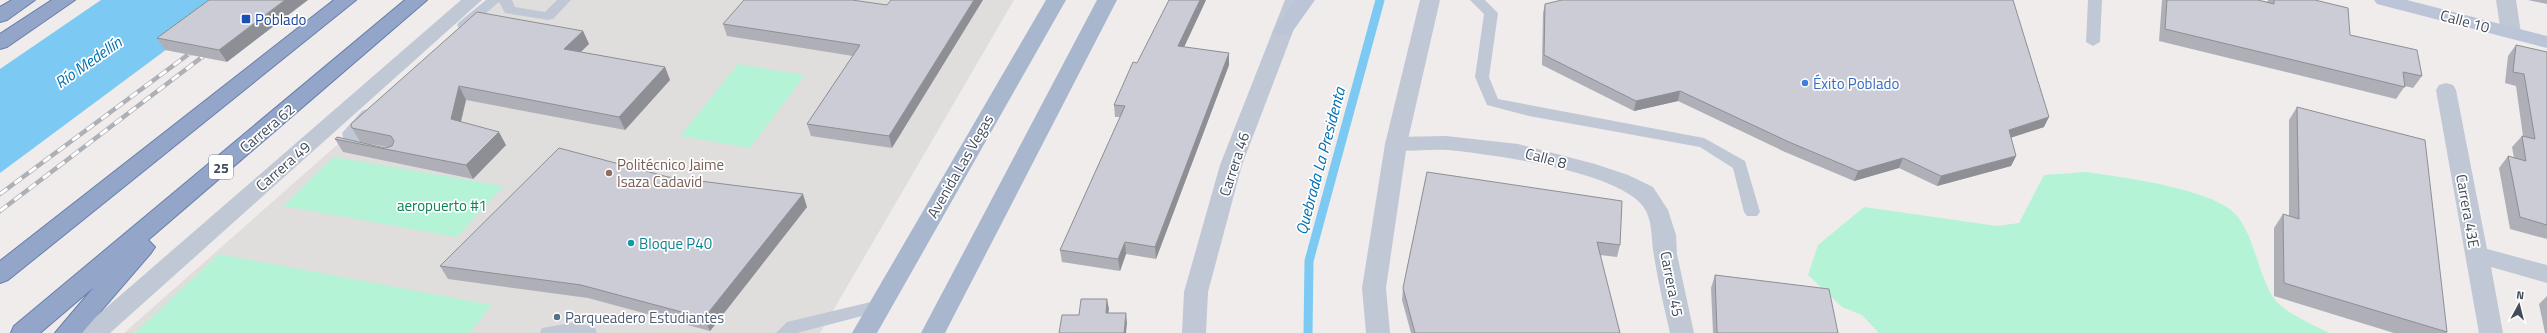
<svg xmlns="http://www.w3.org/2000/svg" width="2547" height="333" viewBox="0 0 2547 333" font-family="'Titillium Web',sans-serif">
  <rect width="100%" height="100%" fill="#efeceb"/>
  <path fill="#e0dddd" d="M501,0H1014L820,333H124Z"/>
  <path fill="#b4f3d6" d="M738,64L805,75L750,148L680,136Z
    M334,157L503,186L457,237L283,206Z
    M2086,172C2120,177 2218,189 2238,217C2255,240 2258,273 2273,297C2282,312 2314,325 2329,333H1879L1862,315L1842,307L1808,275L1818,245L1864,207L1997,226L2019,223L2044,175Z
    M219,254L492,305L469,333H135Z"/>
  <path fill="#7cc9f4" d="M101,0H233L0,173V69Z"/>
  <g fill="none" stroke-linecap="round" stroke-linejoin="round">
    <path stroke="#7cc9f4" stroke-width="9" d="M1308,333L1309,261L1380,0"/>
    <defs>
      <path id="trunk" d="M12,0H35L7,20L0,22V7Z
        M52,0H75L7,47L0,49V34Z
        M334,0H356L8,280L0,283V261Z
        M405,0H427L148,240L155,247L151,253L82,333H55L94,287L40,333H11L14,326Z"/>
    </defs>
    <use href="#trunk" stroke="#697fac" stroke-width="2"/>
    <path fill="#c0c8d5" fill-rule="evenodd" d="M486,0H512L515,7L545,12L557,0H571L553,19L548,20L505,13L499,2L469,28H459L457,25L459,22Z
      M1470,0H1485L1498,13L1489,77L1498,99L1704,138L1745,161L1760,212L1757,216H1747L1744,212L1733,168L1700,147L1529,116L1487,105L1475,77L1484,14Z
      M2088,0H2102L2100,42L2093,46L2086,42Z
      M367,109L374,114L357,134L359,143L369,145L371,149L364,154L347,151L342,133L362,111Z
      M879,300L885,302L887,306L885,310L797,333H776L787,322Z
      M576,322L595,328L597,333H540L542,328Z"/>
    <path fill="#c0c8d5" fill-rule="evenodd" d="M461,0H482L110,333H82L85,326Z
      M2496,0H2516L2521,33L2518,37H2504L2501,33Z
      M2446,83L2453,85L2456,90L2487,249L2547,265V283L2491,267L2503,333H2479L2436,90L2439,85Z
      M1446,136L1518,144L1595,164L1628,175L1653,187L1668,210L1676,235L1677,254L1694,333H1670C1664,307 1658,282 1654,256C1651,241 1653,225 1646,211C1627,172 1489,154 1448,150C1431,149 1413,151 1396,151L1388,149L1385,144L1388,139L1396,137Z"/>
    <path fill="#c0c8d5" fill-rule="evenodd" d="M1285,0H1305L1242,165L1208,292L1206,333H1182L1184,292L1220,165Z
      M1420,0H1440L1407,144L1386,288L1390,333H1366L1362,288L1385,144Z"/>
    <path fill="#bcc5d8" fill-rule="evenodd" d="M1295,0H1315L1290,35H1276L1273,31Z
      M2374,0H2407L2547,36V48L2377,4Z"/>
    <path fill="#a8b6ce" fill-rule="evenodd" d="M1046,0H1066L877,333H852Z
      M1097,0H1117L945,333H921Z"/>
    <use href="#trunk" fill="#93a5c8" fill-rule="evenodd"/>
    <defs>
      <path id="rail" d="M0,194L197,48
        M0,211L210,51"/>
    </defs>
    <use href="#rail" stroke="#adb0b7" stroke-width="4.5"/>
    <use href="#rail" stroke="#fff" stroke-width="3" stroke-dasharray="9" stroke-linecap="butt"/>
  </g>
  <path fill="#afafb7" d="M209,0L227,62L165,50L157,38Z
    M1206,0L1184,47L1229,53V65L1156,259L1126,254L1120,271L1062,262L1060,250L1120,117H1115L1114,105L1137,63Z
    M2162,0H2258L2267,2L2268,0H2315L2350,35L2422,76L2413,88L2405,86L2396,99L2159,41Z
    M2528,0H2547V4Z
    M1545,4L2044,127L2011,137L2016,156L2011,166L1937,186L1899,168L1854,181L1785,152L1678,101L1634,111L1542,65L1543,13Z
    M887,5L892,148L811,136L807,124L853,56L727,36L723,24Z
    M583,31L589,44L581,52L665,67L670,80L625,130L466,100L461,122L506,145L473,179L343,152L335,139L385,148L387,147L360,142L352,128Z
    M2516,45L2547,52V239L2510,229L2499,168L2508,156L2514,158L2512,147L2522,136H2523L2516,86L2505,83L2508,56Z
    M2297,107L2447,332V333H2394L2274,296V228L2283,214L2289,216V120Z
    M1427,172L1620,245L1617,257L1600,255L1620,333H1411L1402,300L1403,288Z
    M668,177L807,207L710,331L588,298L448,279L440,266Z
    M1715,275L1838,333H1713L1711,288Z
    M2547,296V333H2545L2539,304Z"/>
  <path fill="#8e8f95" d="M285,0H308L227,62L219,50Z
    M974,0H983L892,148L889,136Z
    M1200,0H1206L1179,58L1178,46Z
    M583,31L589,44L570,62L564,49Z
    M1229,53V65L1156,259L1155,247Z
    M665,67L670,80L625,130L619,117Z
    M459,86L466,100L458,133L451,119Z
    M1680,91L1678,101L1634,111L1636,101Z
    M2049,117L2044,127L2004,140L2009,130Z
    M499,132L506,145L473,179L466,165Z
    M2016,156L2011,166L1937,186L1941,176Z
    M1903,158L1899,168L1854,181L1858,171Z
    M803,194L807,207L710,331L704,318Z
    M1125,242L1126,254L1120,271L1118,259Z
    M1107,299L1109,309L1107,323L1106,313Z
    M1126,313L1127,323L1126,333H1124Z"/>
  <path fill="#cbccd5" stroke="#8e8f95" d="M209,0H285L219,50L157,38Z
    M744,0H852L887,5L891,0H974L889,136L807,124L860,45L723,24Z
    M1169,0H1200L1178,46L1229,53L1155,247L1125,242L1118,259L1060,250L1125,106L1114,105L1133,62L1137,63Z
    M1562,0H2013L2049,117L2009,130L2016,156L1941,176L1903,158L1858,171L1789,142L1680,91L1636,101L1544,55L1545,4Z
    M2167,0H2258L2274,4V0H2315L2348,8L2350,35L2417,50L2422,76L2403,72L2405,87L2165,29Z
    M477,12L583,31L564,49L665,67L619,117L459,86L451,119L499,132L466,165L335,139L337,137L385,148L392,146L394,141L391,136L352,128L351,124Z
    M2516,45L2547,52V225L2520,217L2508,156L2526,161L2522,136L2535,139L2524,74L2513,72Z
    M2297,107L2425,140L2447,332L2284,283L2283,214L2299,219Z
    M559,148L668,177L803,194L704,318L581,285L440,266Z
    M1427,172L1622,201L1620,245L1597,242L1620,333H1415L1403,288Z
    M1715,275L1829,289L1838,333H1718L1717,332Z
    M1081,299H1107L1106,313H1126L1124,333H1059L1062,315H1079Z"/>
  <rect fill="#1a4fb4" stroke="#fff" stroke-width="1.5" x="241" y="14" width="10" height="10" rx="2"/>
  <circle fill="#3f7fe0" stroke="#fff" stroke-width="1.5" cx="1805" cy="83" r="4"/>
  <circle fill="#8d6e63" stroke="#fff" stroke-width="1.5" cx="609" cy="173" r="4"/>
  <circle fill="#0f9aa8" stroke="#fff" stroke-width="1.5" cx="631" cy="243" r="4"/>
  <circle fill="#5c6f8a" stroke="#fff" stroke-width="1.5" cx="557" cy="317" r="4"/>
  <g text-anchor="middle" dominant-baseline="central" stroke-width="3.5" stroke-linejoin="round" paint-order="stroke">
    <rect fill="#fff" stroke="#7b828c" stroke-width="1" x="209" y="155" width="24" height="24" rx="3"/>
    <g font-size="14" font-weight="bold" fill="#434c5b">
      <text x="221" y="167">25</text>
    </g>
    <g font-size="15" fill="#164399" stroke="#fff" text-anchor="start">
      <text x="255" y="19">Poblado</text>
    </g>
    <g font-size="15" fill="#434c5b" stroke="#fff">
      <text transform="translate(2465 21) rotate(15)">Calle 10</text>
      <text transform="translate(267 128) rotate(-40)">Carrera 62</text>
      <text transform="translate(1546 158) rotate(15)">Calle 8</text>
      <text transform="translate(1234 164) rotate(-72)">Carrera 46</text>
      <text transform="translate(283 166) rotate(-41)">Carrera 49</text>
      <text transform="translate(960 166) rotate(-60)">Avenida Las Vegas</text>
      <text transform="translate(2468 211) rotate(80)">Carrera 43E</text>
      <text transform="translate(1672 284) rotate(79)">Carrera 45</text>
    </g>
    <g font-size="15" fill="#366cbe" stroke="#fff" text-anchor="start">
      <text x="1813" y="83">Éxito Poblado</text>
    </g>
    <g font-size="15" fill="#785e54" stroke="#fff" text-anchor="start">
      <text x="617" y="164">Politécnico Jaime<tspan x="617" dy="17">Isaza Cadavid</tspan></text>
    </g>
    <g font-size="15" fill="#0d8259" stroke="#fff">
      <text x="442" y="205">aeropuerto #1</text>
    </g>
    <g font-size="15" fill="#0d838f" stroke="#fff" text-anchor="start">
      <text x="639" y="243">Bloque P40</text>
    </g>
    <g font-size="15" fill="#4e5e75" stroke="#fff" text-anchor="start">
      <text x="565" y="317">Parqueadero Estudiantes</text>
    </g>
    <g font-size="16" font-style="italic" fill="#0071b1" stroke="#fff">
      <text transform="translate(88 62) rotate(-35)">Río Medellín</text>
      <text transform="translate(1320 161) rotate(-75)">Quebrada La Presidenta</text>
    </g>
  </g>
  <g transform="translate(2519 305) rotate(7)" stroke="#ffffff" stroke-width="3" paint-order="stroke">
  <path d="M0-3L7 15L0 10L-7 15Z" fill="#434c5b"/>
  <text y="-6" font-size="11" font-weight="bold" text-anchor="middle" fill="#434c5b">N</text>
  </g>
</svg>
